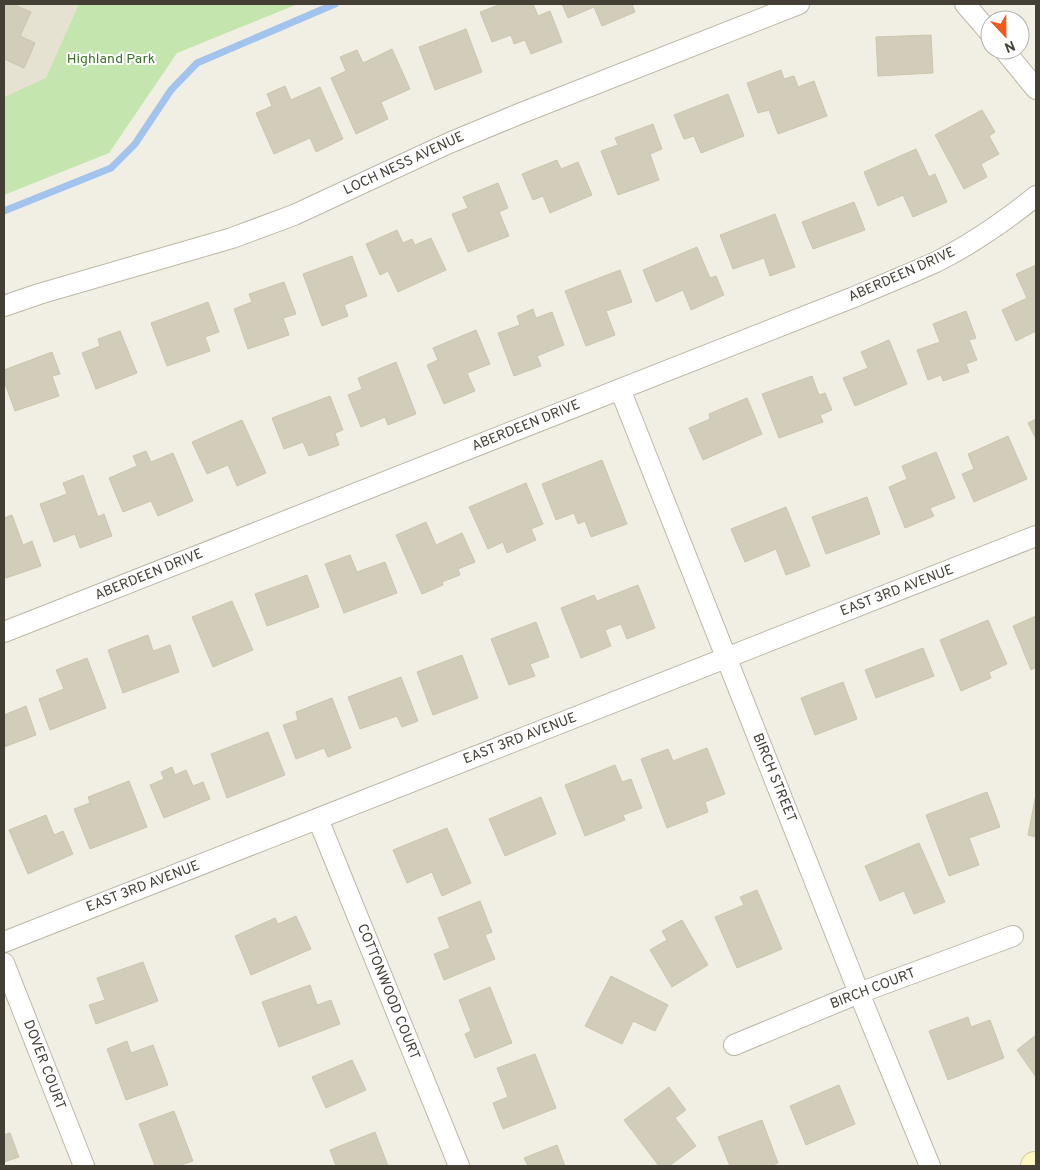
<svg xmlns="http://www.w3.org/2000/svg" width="1040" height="1170" viewBox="0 0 1040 1170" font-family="Overpass,sans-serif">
  <rect width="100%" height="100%" fill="#f1efe4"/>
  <path fill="#e5e2d2" d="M4,4H79L46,79L4,97Z"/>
  <path fill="#c4e5ad" d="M79,4H298L177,53L109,153L4,195V97L46,78Z"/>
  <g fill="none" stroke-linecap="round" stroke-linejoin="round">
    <path stroke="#a1c3ed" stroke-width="7" d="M4,211L111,168L135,144L171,90L197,63L335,4"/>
  </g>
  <path fill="#d2ccba" stroke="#cdc5ad" d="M4,4H12L31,12L20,36L35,43L24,68L4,59Z
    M501,4H533L538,16L550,11L562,42L531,54L525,40L514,44L511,35L492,42L480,12Z
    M562,4H632L635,12L602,26L594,7L568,18Z
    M466,29L482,72L435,90L419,47Z
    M931,35L933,73L878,76L876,37Z
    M392,49L410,89L381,102L388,119L356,134L331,78L346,71L340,57L357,50L363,63Z
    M781,70L784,79L794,76L798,87L814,81L827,116L778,134L769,110L758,113L747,83Z
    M285,86L291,100L320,87L343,139L316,152L310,138L274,154L256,113L272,106L267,94Z
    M728,94L744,136L701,153L694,136L684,139L674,115Z
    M982,110L995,132L989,136L999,154L981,164L987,177L964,189L935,135Z
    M653,124L662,149L650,154L659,180L618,195L601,151L618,145L615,138Z
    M916,149L929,177L935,174L947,202L913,217L903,195L878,206L864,172Z
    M557,160L561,169L578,162L592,195L550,213L543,196L533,200L522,174Z
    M498,183L508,208L499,212L509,236L468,252L452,214L468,208L463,197Z
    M854,202L865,230L813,249L802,222Z
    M775,214L795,267L770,276L764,258L733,269L720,235Z
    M397,230L403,243L412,239L415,245L431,238L446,270L398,292L388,271L380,275L366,244Z
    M697,247L710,278L716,276L724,295L691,310L683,290L656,302L643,270Z
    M352,256L367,296L344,305L348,316L322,326L303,274Z
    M1036,265V331L1016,341L1002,310L1027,298L1016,274Z
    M620,270L632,302L606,311L615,335L586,346L565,291Z
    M284,282L296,314L283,318L289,335L248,349L234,309L252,302L249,294Z
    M208,302L219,332L205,337L210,351L167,366L151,323Z
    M533,309L536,318L552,312L564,345L537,356L541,366L514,376L498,333L520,325L517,316Z
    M966,311L976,338L969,340L977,360L966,364L969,372L943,381L941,375L928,380L917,350L940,342L933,324Z
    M476,330L490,364L467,373L475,391L444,404L427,365L438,360L433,348Z
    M120,331L137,373L96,389L82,353L100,346L98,339Z
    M889,340L907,384L855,406L843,378L868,368L861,352Z
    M52,352L60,374L52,376L59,396L15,411L4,381V370Z
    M396,362L416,414L388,425L385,417L361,427L348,395L362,389L358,378Z
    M812,376L819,395L825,393L832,410L820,415L823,422L779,438L762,394Z
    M330,396L343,430L335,433L339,445L309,456L303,442L284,449L272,418Z
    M747,398L762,434L703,460L689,428L710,419L709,414Z
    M1036,419V439L1028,423Z
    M242,420L266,473L237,486L228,465L207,474L192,442Z
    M1008,436L1027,479L974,502L962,474L974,469L968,454Z
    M146,451L151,462L173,453L193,501L158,516L151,501L123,512L109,478L137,466L133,456Z
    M936,452L955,498L930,508L934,516L905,528L889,487L907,479L902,466Z
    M602,460L627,524L591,537L585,521L578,524L574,513L556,520L542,484Z
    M83,475L98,517L104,514L112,536L80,548L75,534L54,542L40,504L67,494L63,483Z
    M526,483L543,524L531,529L536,540L507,553L503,542L488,549L469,507Z
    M867,497L880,534L826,554L812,517Z
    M786,507L810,566L786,575L776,549L745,562L731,529Z
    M12,515L23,545L32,541L41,566L6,578L4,571V518Z
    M426,522L436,545L462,533L475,562L458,569L460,575L442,582L443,585L422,594L396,535Z
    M350,555L357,572L385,562L397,593L344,613L325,564Z
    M307,575L319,607L267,626L255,594Z
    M638,585L655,628L627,639L621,624L605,630L611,646L581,658L561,608L594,595L597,601Z
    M232,601L253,650L213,667L192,617Z
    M1036,616V667L1031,670L1013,626Z
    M988,620L1007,664L989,672L991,678L961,691L940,640Z
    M536,622L549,657L530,664L535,676L509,685L491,639Z
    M148,635L153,651L170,645L179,672L123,693L108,650Z
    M923,648L934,676L876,698L865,670Z
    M462,655L478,698L433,715L417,672Z
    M87,658L106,708L50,730L39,699L64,689L56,670Z
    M401,677L418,721L402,727L397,716L360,729L348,697Z
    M843,682L857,719L815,735L801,698Z
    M332,698L351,748L328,757L324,748L296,759L283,725L298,720L296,712Z
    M26,706L36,735L4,747V715Z
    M268,732L285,775L227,798L211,754Z
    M707,748L725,794L705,802L708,812L667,828L641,759L668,749L673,761Z
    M615,765L622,782L631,779L642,808L623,815L625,820L585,836L565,785Z
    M172,767L175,775L186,770L193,786L203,782L210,799L164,818L150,785L164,779L161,772Z
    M129,781L147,827L90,849L74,809L90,803L88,797Z
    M987,792L1000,827L969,838L979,865L949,876L926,815Z
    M1036,794V837L1028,835Z
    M541,797L556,834L505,856L489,819Z
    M46,815L54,835L63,831L73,854L28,874L9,830Z
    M447,828L471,883L442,896L432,872L407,883L393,850Z
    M919,843L945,902L914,914L904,891L880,901L865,866Z
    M757,890L782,949L737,968L715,917L744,905L740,897Z
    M480,901L492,932L485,935L495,959L444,980L434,954L450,948L438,918Z
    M296,916L311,949L251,975L235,936L275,918L278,924Z
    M682,920L708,965L672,987L650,950L667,940L662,931Z
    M143,962L158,1001L96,1024L89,1005L105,1000L97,978Z
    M611,976L668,1005L655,1031L633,1021L622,1044L585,1026Z
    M310,985L317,1005L331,1000L340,1024L279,1047L262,1002Z
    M490,987L512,1043L475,1058L465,1034L471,1031L459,1000Z
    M968,1017L971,1027L990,1020L1004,1058L948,1080L929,1031Z
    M1036,1035V1077L1017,1050Z
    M127,1041L131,1053L153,1045L168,1085L126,1100L107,1049Z
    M535,1054L556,1108L503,1129L493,1103L508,1097L497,1068Z
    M352,1060L366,1090L326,1108L312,1077Z
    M839,1085L855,1124L806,1145L790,1106Z
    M669,1087L686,1110L675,1118L696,1146L669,1166H659L624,1120Z
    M174,1111L193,1161L178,1166H155L139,1124Z
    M762,1120L778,1163L769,1166H730L718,1137Z
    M375,1132L388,1166H336L330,1150Z
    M10,1133L19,1157L4,1162V1135Z
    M557,1145L565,1166H528L524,1158Z"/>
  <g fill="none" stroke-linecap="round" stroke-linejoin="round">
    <defs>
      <path id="minor" d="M965,4L990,33
        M1004,50L1036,89
        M4,306L39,294L232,238L294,215L449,143L519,114L799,4
        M620,389L859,993L930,1166
        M4,632L854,297C882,285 910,274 936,262C972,244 1005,221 1036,196
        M318,819L459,1166
        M4,942L1036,536
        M4,963L84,1166
        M734,1045L859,993L1013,936"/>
      <path id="secondary" d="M1035,1166H1036"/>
    </defs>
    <use href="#minor" stroke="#bcb8a7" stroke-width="22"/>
    <use href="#secondary" stroke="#d0c895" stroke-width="30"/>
    <use href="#minor" stroke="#fff" stroke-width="20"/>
    <use href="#secondary" stroke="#fcf7c3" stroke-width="28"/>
  </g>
  <g text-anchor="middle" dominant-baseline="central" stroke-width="4" stroke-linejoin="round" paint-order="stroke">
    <g font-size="14" fill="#3b722a" stroke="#fff">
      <text x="111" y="59">Highland Park</text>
    </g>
    <g font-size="14" fill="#433f34" stroke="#fff">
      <text transform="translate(404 164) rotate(-25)">LOCH NESS AVENUE</text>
      <text transform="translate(902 275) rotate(-24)">ABERDEEN DRIVE</text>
      <text transform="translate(526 426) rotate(-22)">ABERDEEN DRIVE</text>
      <text transform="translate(149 575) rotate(-22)">ABERDEEN DRIVE</text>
      <text transform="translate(897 591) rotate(-21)">EAST 3RD AVENUE</text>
      <text transform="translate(520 739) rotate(-21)">EAST 3RD AVENUE</text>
      <text transform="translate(774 778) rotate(68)">BIRCH STREET</text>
      <text transform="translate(143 887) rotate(-21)">EAST 3RD AVENUE</text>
      <text transform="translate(873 989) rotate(-21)">BIRCH COURT</text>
      <text transform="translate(388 992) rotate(68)">COTTONWOOD COURT</text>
      <text transform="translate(44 1065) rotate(69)">DOVER COURT</text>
    </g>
  </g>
  <rect width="1040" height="1170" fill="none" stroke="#433f34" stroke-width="10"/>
  <g transform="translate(1005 35) rotate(158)"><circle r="24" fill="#ffffff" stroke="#b4b2ae"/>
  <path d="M0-4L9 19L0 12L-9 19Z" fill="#f2591a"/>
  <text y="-8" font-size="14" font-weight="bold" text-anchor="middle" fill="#433f34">N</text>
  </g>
</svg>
